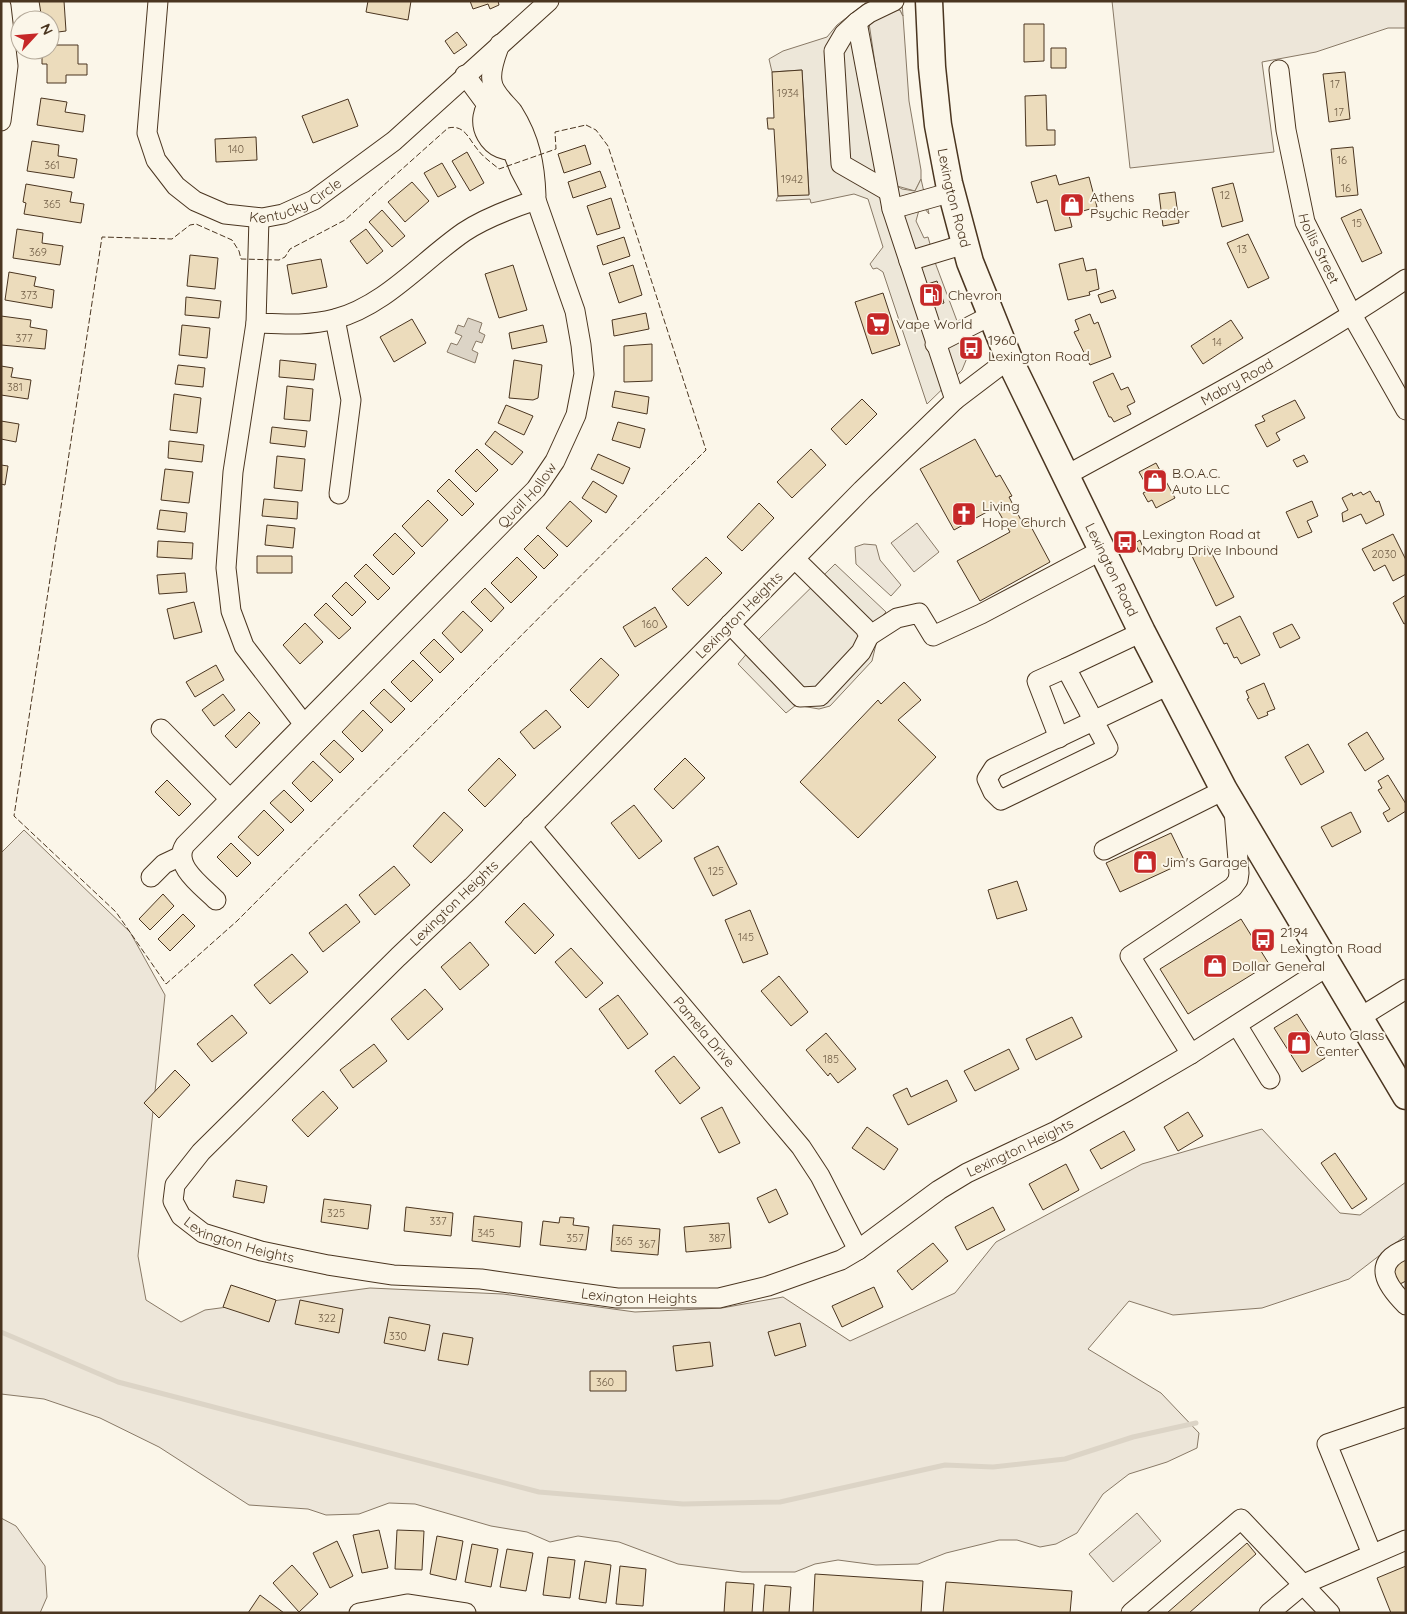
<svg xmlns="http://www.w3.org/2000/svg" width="1407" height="1614" viewBox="0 0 1407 1614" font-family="Quicksand,sans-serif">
  <rect width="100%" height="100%" fill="#fbf6e9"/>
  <path fill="#ede6d9" stroke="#887966" d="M1112,1H1406V28H1388L1316,52L1262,62L1274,152L1130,168Z
    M895,9L900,10L903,16L909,101L921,170V179L915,191L897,186L891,170L869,31V23Z
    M917,523L939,552L914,572L891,543Z
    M864,544L876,545L880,560L901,585L891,596L856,564L855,547Z
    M24,830L130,932L165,995L138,1256L146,1300L181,1322L205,1310L370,1288L503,1294L635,1312L722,1308L783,1297L850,1341L955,1293L996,1242L1142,1164L1262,1129L1340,1213L1360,1215L1406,1182V1235L1349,1279L1262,1308L1173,1315L1129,1301L1088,1349L1161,1393L1199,1433L1197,1448L1167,1462L1129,1474L1103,1494L1077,1533L1056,1544L1040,1547L1017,1540H999L946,1553L918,1564L876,1565L838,1560L815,1564L795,1572H742L678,1564L619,1542L578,1536L550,1542L527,1532L491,1526L415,1504L389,1503L359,1514L326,1515L308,1509L249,1505L159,1447L100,1418L44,1399L1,1394V853Z
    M1137,1513L1161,1541L1113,1582L1089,1554Z
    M1,1518L16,1526L45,1566L47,1597L40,1613H1Z"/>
  <path fill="#ede7d9" stroke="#887966" d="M868,1H902L903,16L900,10L895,9L869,23L891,170L897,186L902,189L915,191L921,179L929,214L925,209L919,210L916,221L924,238L928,237L936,265L969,353L962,370L927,404L883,272L877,268L873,269L870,264L883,247L868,199L854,194L811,203L810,199L776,201L778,196L809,194L802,70L772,72L769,59L783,51L827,37L837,25Z
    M835,564L886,612L875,624L877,640L872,661L830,706L819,709L796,705L786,713L738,664L760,638Z"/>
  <path fill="#dcd4c6" stroke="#887966" d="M468,318L482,323L479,332L485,335L482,343L476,341L472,350L478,353L475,363L447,352L451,343L457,345L462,336L455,333L458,325L464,327Z"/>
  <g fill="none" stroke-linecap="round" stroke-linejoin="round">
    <path stroke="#dcd4c6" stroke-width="5" d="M1,1332L118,1382L539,1492L683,1504L780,1502L945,1465L993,1467L1065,1459L1133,1437L1196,1423"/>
  </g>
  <path fill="#ecdcbc" stroke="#4a3520" d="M39,1H64L66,31L50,33V20H42Z
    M368,1H411L408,20L366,12Z
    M470,1H498L499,5L490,9L488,4L473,9Z
    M1024,24H1044V61L1024,62Z
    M457,32L467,45L454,54L445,41Z
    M50,45H78V64H87V75H66V83H47V64H42V50H50Z
    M1051,48H1066V68H1051Z
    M802,70L809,195L778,196L774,129H768L767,118H774L772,72Z
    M1345,72L1350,119L1329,122L1323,74Z
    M1046,95L1047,130H1055V145L1026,146L1025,96Z
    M41,98L67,102L65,112L85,115L83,132L37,125Z
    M348,99L358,126L313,143L302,116Z
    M256,137L257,160L216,162L215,139Z
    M32,141L59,145L58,156L77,159L74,178L27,171Z
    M585,145L591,164L564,173L558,154Z
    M1353,147L1358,195L1336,197L1331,149Z
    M467,152L484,183L470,191L452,161Z
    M442,163L456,187L438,197L424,173Z
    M600,171L606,187L573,198L568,182Z
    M1056,175L1059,185L1089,177L1097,207L1069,215L1072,227L1055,231L1047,200L1037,203L1031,182Z
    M412,182L429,201L405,222L388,202Z
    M1233,183L1243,221L1222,227L1212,188Z
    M26,184L72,192L70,202L84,204L81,223L24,214L26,203L23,202Z
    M1175,192L1179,223L1163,226L1159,194Z
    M611,198L620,228L597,235L587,206Z
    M1361,209L1382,253L1362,262L1341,218Z
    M382,210L405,236L392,247L369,222Z
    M17,229L43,233L42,243L63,246L60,265L13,258Z
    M366,229L383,251L367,264L350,241Z
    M1248,234L1269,278L1248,288L1227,243Z
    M624,237L630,256L603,265L597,246Z
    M190,255L218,258L215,289L187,286Z
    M1083,258L1086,271L1096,269L1099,289L1089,292L1090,295L1068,300L1059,264Z
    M321,259L327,287L292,294L287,265Z
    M513,265L527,310L499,318L485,274Z
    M633,265L642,295L619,303L609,273Z
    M9,272L36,277L34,286L54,290L52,308L5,300Z
    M937,281L944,303L925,309L918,287Z
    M1113,290L1116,298L1101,303L1098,295Z
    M883,293L900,345L872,354L855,302Z
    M186,297L221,301L219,318L185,315Z
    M646,313L649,329L614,336L612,320Z
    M1090,314L1094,324L1098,322L1111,357L1090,365L1074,332L1079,330L1075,320Z
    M1,316L31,320L30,327L47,330L45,349L1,345Z
    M412,319L426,343L394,362L380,337Z
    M1231,320L1243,338L1203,364L1191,346Z
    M182,325L210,328L207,358L179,355Z
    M543,325L547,342L512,349L509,333Z
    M652,344V381L624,382V346Z
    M280,360L316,364L314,380L279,377Z
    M514,360L542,365L538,398L533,400L509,398Z
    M178,365L205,368L203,387L175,384Z
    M1,366L13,368L11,377L31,380L28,399L1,395Z
    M1113,373L1121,390L1128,387L1135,402L1127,406L1131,414L1114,422L1111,417H1109L1093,382Z
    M287,386L313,389L310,421L284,419Z
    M615,391L649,397L647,414L612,407Z
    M174,394L201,398L197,433L170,430Z
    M862,399L877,414L846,445L831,429Z
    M1295,400L1305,418L1276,433L1280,440L1267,447L1255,425L1265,421L1262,416Z
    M506,405L533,416L524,435L498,423Z
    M1,421L19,424L16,442L1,439Z
    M618,422L645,429L640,448L612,440Z
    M272,427L307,431L305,447L270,443Z
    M495,431L523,452L512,465L485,444Z
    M975,439L996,477L1000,475L1012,496L1009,497L1023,524L1028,521L1050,562L980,601L957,561L1010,532L996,507L954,530L920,469Z
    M169,441L204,445L202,462L168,458Z
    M477,449L498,470L476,492L455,471Z
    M811,449L826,465L792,498L777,482Z
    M598,454L630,468L623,484L591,469Z
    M1304,455L1308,462L1297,467L1293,460Z
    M277,456L305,459L302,491L274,488Z
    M1156,463L1175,498L1156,508L1152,500L1148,502L1143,493L1149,490L1139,472Z
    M1,465L8,466L5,485L1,484Z
    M165,469L193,472L189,503L161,500Z
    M449,479L474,504L462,516L437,491Z
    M593,481L617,496L606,513L582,498Z
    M1370,491L1376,502L1379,501L1384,515L1366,524L1361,514L1343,522L1342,513L1348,510L1342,498L1352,493L1353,496L1361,492L1363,495Z
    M264,499L298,502L297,519L262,516Z
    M428,500L448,520L422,547L402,526Z
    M570,501L592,521L567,547L546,528Z
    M1312,501L1318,516L1307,521L1312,532L1298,538L1286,512Z
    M759,503L774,518L742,551L727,537Z
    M160,510L187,513L185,532L157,529Z
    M267,525L295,528L293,548L265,545Z
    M395,533L415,553L393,575L373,555Z
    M1393,534L1406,560V574L1393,581L1385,565L1374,571L1362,549Z
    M538,535L558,555L544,569L524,549Z
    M1140,540L1144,550L1139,552L1135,543Z
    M158,541L193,543L192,559L157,557Z
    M1208,546L1234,597L1216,606L1192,556Z
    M257,556H292V573H257Z
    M517,557L537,577L511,603L491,583Z
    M706,557L722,573L688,606L672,589Z
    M366,564L390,588L378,600L354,576Z
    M185,573L187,592L159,594L157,575Z
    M346,582L366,602L352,616L332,596Z
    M485,588L504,608L491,622L471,602Z
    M1406,595V623L1404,624L1393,603Z
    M194,602L202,632L174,639L167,609Z
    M326,603L351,628L339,639L314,615Z
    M655,607L667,627L635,647L623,627Z
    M463,611L483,630L461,653L442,633Z
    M1240,616L1260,655L1241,664L1237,657L1234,658L1227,643L1224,644L1216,628Z
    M305,623L323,642L300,664L283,645Z
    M1292,624L1300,638L1280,648L1273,633Z
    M434,639L454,659L440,673L420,653Z
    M601,658L619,675L588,708L570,690Z
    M413,660L433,680L411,702L391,682Z
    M216,665L224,680L195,697L186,682Z
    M904,682L921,700L898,720L936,757L858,838L800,782L878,700L881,704Z
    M1264,683L1275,709L1267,712L1268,715L1258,719L1247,699L1249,698L1246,691Z
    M384,689L405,709L391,723L370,703Z
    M223,694L235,710L214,726L202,710Z
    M363,710L383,730L362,752L342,732Z
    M546,710L561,727L534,749L520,732Z
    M249,712L260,723L236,748L225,736Z
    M1367,732L1384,759L1365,771L1348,744Z
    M334,740L354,759L340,773L320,754Z
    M1308,744L1324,772L1301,785L1285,757Z
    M499,758L516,775L485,807L468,790Z
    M685,758L705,778L673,809L654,789Z
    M313,761L333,780L311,802L292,783Z
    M1388,775L1406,804V811L1388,822L1383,813L1390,809L1378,790L1382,788L1378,781Z
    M167,780L191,804L179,816L155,792Z
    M284,790L304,810L291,823L270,803Z
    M634,805L662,841L639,859L611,823Z
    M264,810L284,830L258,856L238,837Z
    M444,812L463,830L431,863L413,846Z
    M1351,812L1361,832L1332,847L1321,827Z
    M1171,833L1185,862L1120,892L1106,863Z
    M231,843L251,863L237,877L217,857Z
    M718,846L737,884L713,896L694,858Z
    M394,866L410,885L375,915L359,895Z
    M1017,881L1027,910L997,919L988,890Z
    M163,894L174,906L150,930L139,919Z
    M524,903L554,935L535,954L505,922Z
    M346,904L360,922L323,952L309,933Z
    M750,910L768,954L743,963L725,920Z
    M183,914L195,926L170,951L158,939Z
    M1241,919L1269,964L1188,1014L1160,969Z
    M470,942L489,965L460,990L441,967Z
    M571,948L603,983L586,998L555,962Z
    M292,954L308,972L270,1004L254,985Z
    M779,976L808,1012L791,1026L761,991Z
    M425,989L443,1009L408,1040L391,1019Z
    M618,995L648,1034L628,1049L599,1009Z
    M1297,1014L1325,1058L1302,1072L1274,1028Z
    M232,1015L247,1033L212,1062L197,1044Z
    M1072,1017L1082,1037L1036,1060L1026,1039Z
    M826,1033L856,1069L838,1083L830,1073L828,1076L806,1050Z
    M374,1044L387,1061L353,1088L340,1070Z
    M1009,1049L1019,1069L975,1091L964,1071Z
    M674,1056L700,1088L680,1104L655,1071Z
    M175,1070L190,1085L159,1118L144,1103Z
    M947,1080L957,1101L908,1125L893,1095L907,1088L911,1097Z
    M323,1091L338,1108L308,1137L292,1120Z
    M722,1107L740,1143L719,1153L701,1118Z
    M1188,1112L1203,1136L1178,1151L1164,1127Z
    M867,1127L898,1149L884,1170L852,1148Z
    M1124,1131L1135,1150L1101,1169L1090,1150Z
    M1335,1153L1367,1199L1352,1209L1321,1163Z
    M1066,1164L1079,1190L1043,1210L1029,1184Z
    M236,1180L267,1186L264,1203L233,1197Z
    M776,1189L788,1214L769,1223L757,1198Z
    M324,1199L371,1205L368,1229L321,1222Z
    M406,1207L453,1213L451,1236L404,1231Z
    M993,1207L1005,1230L967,1250L955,1227Z
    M474,1216L522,1222L520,1247L472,1241Z
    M560,1217L574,1218L573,1225L589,1227L586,1250L540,1245L543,1221L559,1223Z
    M729,1223L731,1248L686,1252L684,1227Z
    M613,1225L660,1229L658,1255L611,1251Z
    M933,1243L948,1261L912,1290L897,1271Z
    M1406,1258V1281L1400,1284L1390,1266Z
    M231,1285L276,1300L269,1322L223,1307Z
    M874,1287L883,1307L842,1327L832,1306Z
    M300,1300L343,1309L339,1333L295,1324Z
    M389,1317L430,1325L425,1351L384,1343Z
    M800,1323L806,1346L775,1356L768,1332Z
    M443,1333L473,1338L468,1365L438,1360Z
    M710,1342L713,1366L676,1371L673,1346Z
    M590,1371H626V1391H590Z
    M379,1530L388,1568L362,1573L353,1535Z
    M397,1530L424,1531L422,1570L395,1569Z
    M437,1536L463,1541L456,1580L430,1574Z
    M337,1541L353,1576L330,1588L313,1553Z
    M1247,1543L1256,1554L1189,1613H1167Z
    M472,1544L498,1549L491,1587L465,1582Z
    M507,1549L533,1553L526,1591L500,1587Z
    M548,1557L575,1560L570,1598L543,1595Z
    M585,1561L611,1565L606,1603L579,1599Z
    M292,1565L318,1594L299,1612L273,1583Z
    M620,1566L646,1569L643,1606L616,1604Z
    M1406,1566V1613H1391L1377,1578Z
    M815,1574L923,1581L921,1613H813Z
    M726,1582L754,1584L752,1613H724Z
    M946,1582L1072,1591L1070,1613H943Z
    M765,1585L791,1587L789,1613H763Z
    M260,1595L284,1613H248Z"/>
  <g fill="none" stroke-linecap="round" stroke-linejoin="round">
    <defs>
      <g id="minor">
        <path id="s1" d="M158,1L147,133L156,160L176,186L195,201L225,214L262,218L283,214L314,200L394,141L549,1"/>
        <path d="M1,6L8,66L1,121"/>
        <path d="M857,22L892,209L955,400"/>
        <path d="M500,44C496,55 490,69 492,81C493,93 506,103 513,112C530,139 535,165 536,196"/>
        <path id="s2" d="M1279,70L1286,130L1305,222L1352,315L1406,410"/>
        <path d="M494,99C468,118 491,160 521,148"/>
        <path d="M888,191L841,164L834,51L844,34L857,22L869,13L894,1"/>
        <path d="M892,209L952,192"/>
        <path d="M259,218L256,323C282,324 309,326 335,319C386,305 422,261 464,232C485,218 512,208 536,200"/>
        <path d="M909,261L965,244"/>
        <path d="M335,319L351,400L339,494"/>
        <path d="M256,323L233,472L226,568L231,611L244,646L303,723"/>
        <path d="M935,344L990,316"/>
        <path id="s3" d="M1009,359L955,400L862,490L472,887L398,957L201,1152L175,1185L173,1201L181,1216L203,1233L261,1251L328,1265L393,1275L481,1279L617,1298H719L768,1286L841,1260L858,1250L939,1190L967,1173L1056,1131L1126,1092L1191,1054L1328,966"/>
        <path id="s4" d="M1065,476C1180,413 1297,353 1406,279"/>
        <path d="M730,624L800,697L820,696L861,652L869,636L865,628L795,559"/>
        <path d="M1142,632L1066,668L1108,748L1001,800L993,792L987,779L994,768L1169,685"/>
        <path d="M869,636L897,618L919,613L933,636L981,614L1102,550"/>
        <path d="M161,729L229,798"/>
        <path d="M1059,738L1037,681L1066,668"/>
        <path id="s5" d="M531,826L801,1147L820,1176L858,1250"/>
        <path d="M1104,850L1224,790"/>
        <path d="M151,877L164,864L181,856"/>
        <path id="s6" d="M216,900C202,886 172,865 185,845L536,489L555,461L576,415L584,374L581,345L575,311L536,200L520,170L506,135L493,113L465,75"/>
        <path d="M1359,1018L1406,989"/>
        <path d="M1237,1025L1270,1079"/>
        <path d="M1191,1054L1130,956L1233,887L1238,880L1239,873L1234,810"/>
        <path d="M1406,1249C1371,1263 1386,1285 1406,1305"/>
        <path d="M1372,1554L1327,1444L1406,1417"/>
        <path d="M359,1613L407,1604L466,1613"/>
        <path d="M1131,1613L1241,1519L1330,1613"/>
        <path d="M1269,1613L1304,1584L1406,1540"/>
      </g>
      <g id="highway">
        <path id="s7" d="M929,1L932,67L938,125L949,183L970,262L1009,359L1142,632L1224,790L1406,1096"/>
      </g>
    </defs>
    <use href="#minor" stroke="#4a3520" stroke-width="21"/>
    <use href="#highway" stroke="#4a3520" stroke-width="29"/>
    <use href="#minor" stroke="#fbf6e9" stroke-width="19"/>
    <use href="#highway" stroke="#fbf6e9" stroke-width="26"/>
    <path stroke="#4a3520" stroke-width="1" stroke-dasharray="6 2.5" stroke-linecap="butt" d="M586,125L596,130L608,146L706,450L237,921L166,984L116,912L14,816L102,237L172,239L190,225L196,224L232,240L239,251L241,259L279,260L285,257L290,249L345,220L448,128C465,124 469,140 478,150C483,157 492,163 499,169L556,149L555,132Z"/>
  </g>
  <defs>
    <symbol id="shop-square" viewBox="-11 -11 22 22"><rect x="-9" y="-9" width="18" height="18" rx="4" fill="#c62828" stroke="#fbf6e9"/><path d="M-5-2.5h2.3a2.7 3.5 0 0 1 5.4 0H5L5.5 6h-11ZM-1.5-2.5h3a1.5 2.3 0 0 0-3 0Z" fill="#fff"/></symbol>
    <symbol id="fuel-square" viewBox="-11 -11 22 22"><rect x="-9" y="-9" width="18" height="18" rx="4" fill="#c62828" stroke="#fbf6e9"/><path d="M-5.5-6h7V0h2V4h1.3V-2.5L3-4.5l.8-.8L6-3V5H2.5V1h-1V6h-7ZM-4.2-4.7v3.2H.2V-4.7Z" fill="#fff"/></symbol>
    <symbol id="supermarket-square" viewBox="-11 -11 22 22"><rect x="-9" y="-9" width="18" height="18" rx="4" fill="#c62828" stroke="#fbf6e9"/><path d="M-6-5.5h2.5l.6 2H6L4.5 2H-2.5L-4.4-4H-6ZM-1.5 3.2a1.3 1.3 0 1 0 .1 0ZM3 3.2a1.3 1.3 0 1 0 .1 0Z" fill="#fff"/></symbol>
    <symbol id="bus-square" viewBox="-11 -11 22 22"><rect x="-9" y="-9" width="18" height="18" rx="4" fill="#c62828" stroke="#fbf6e9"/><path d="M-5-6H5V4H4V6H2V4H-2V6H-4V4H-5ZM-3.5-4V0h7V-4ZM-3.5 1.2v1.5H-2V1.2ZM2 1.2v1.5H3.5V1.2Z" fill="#fff"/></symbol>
    <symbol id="church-square" viewBox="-11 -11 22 22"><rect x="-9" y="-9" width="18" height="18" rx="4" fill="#c62828" stroke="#fbf6e9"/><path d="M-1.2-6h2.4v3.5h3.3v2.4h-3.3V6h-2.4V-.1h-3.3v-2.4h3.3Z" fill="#fff"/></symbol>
  </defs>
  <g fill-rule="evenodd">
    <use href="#shop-square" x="1058" y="191" width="28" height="28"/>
    <use href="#fuel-square" x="917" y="281" width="28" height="28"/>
    <use href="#supermarket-square" x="864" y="310" width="28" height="28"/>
    <use href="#bus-square" x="957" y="334" width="28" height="28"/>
    <use href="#shop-square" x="1141" y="467" width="28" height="28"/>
    <use href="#church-square" x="950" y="500" width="28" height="28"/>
    <use href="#bus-square" x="1111" y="528" width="28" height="28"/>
    <use href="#shop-square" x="1131" y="848" width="28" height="28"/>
    <use href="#bus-square" x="1249" y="926" width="28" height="28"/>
    <use href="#shop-square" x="1201" y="952" width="28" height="28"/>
    <use href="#shop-square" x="1285" y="1029" width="28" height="28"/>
  </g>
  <g text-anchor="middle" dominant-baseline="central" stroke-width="4" stroke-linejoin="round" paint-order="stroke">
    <g font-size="11" fill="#725f47">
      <text x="1335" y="84">17</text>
      <text x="788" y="93">1934</text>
      <text x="1339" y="112">17</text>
      <text x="236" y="149">140</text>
      <text x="1342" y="160">16</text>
      <text x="52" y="165">361</text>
      <text x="792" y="179">1942</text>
      <text x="1346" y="188">16</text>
      <text x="1225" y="195">12</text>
      <text x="52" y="204">365</text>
      <text x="1357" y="223">15</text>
      <text x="1242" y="249">13</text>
      <text x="38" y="252">369</text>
      <text x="29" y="295">373</text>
      <text x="24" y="338">377</text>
      <text x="1217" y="342">14</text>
      <text x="15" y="387">381</text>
      <text x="1384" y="554">2030</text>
      <text x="650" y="624">160</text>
      <text x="716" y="871">125</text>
      <text x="746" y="937">145</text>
      <text x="831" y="1059">185</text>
      <text x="336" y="1213">325</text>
      <text x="438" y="1221">337</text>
      <text x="486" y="1233">345</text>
      <text x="575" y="1238">357</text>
      <text x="717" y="1238">387</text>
      <text x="624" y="1241">365</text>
      <text x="647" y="1244">367</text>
      <text x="327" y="1318">322</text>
      <text x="398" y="1336">330</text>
      <text x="605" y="1382">360</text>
    </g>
    <g font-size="14" fill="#4a3520" stroke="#fbf6e9">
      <text stroke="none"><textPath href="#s1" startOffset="325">Kentucky Circle</textPath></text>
      <text stroke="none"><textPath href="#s7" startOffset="199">Lexington Road</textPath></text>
      <text stroke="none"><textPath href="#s2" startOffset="184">Hollis Street</textPath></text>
      <text stroke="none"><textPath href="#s4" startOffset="196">Mabry Road</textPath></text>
      <text stroke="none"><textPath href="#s6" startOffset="558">Quail Hollow</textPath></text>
      <text stroke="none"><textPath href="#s7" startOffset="604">Lexington Road</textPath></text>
      <text transform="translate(739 615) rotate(-45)">Lexington Heights</text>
      <text transform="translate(454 903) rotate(-44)">Lexington Heights</text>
      <text stroke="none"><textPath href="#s5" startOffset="269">Pamela Drive</textPath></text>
      <text stroke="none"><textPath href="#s3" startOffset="2098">Lexington Heights</textPath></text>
      <text stroke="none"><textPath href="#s3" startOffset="1272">Lexington Heights</textPath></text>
      <text stroke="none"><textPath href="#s3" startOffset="1678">Lexington Heights</textPath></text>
    </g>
    <g font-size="14" fill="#4a3520" stroke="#fbf6e9" text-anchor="start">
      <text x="1090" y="197">Athens<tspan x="1090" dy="16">Psychic Reader</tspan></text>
      <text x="948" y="295">Chevron</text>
      <text x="896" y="324">Vape World</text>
      <text x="988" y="340">1960<tspan x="988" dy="16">Lexington Road</tspan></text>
      <text x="1172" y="473">B.O.A.C.<tspan x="1172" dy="16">Auto LLC</tspan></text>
      <text x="982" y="506">Living<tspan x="982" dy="16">Hope Church</tspan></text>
      <text x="1142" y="534">Lexington Road at<tspan x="1142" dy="16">Mabry Drive Inbound</tspan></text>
      <text x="1162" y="862">Jim's Garage</text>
      <text x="1280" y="932">2194<tspan x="1280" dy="16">Lexington Road</tspan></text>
      <text x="1232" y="966">Dollar General</text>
      <text x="1316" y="1035">Auto Glass<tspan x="1316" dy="16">Center</tspan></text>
    </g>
  </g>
  <rect width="1407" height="1614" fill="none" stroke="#4a3520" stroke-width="5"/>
  <g transform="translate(35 35) rotate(64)"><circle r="24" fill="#fbf6e9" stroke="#b4a999"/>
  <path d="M0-4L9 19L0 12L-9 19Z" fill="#c62828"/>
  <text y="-8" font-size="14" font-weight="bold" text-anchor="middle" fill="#4a3520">N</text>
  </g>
</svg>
